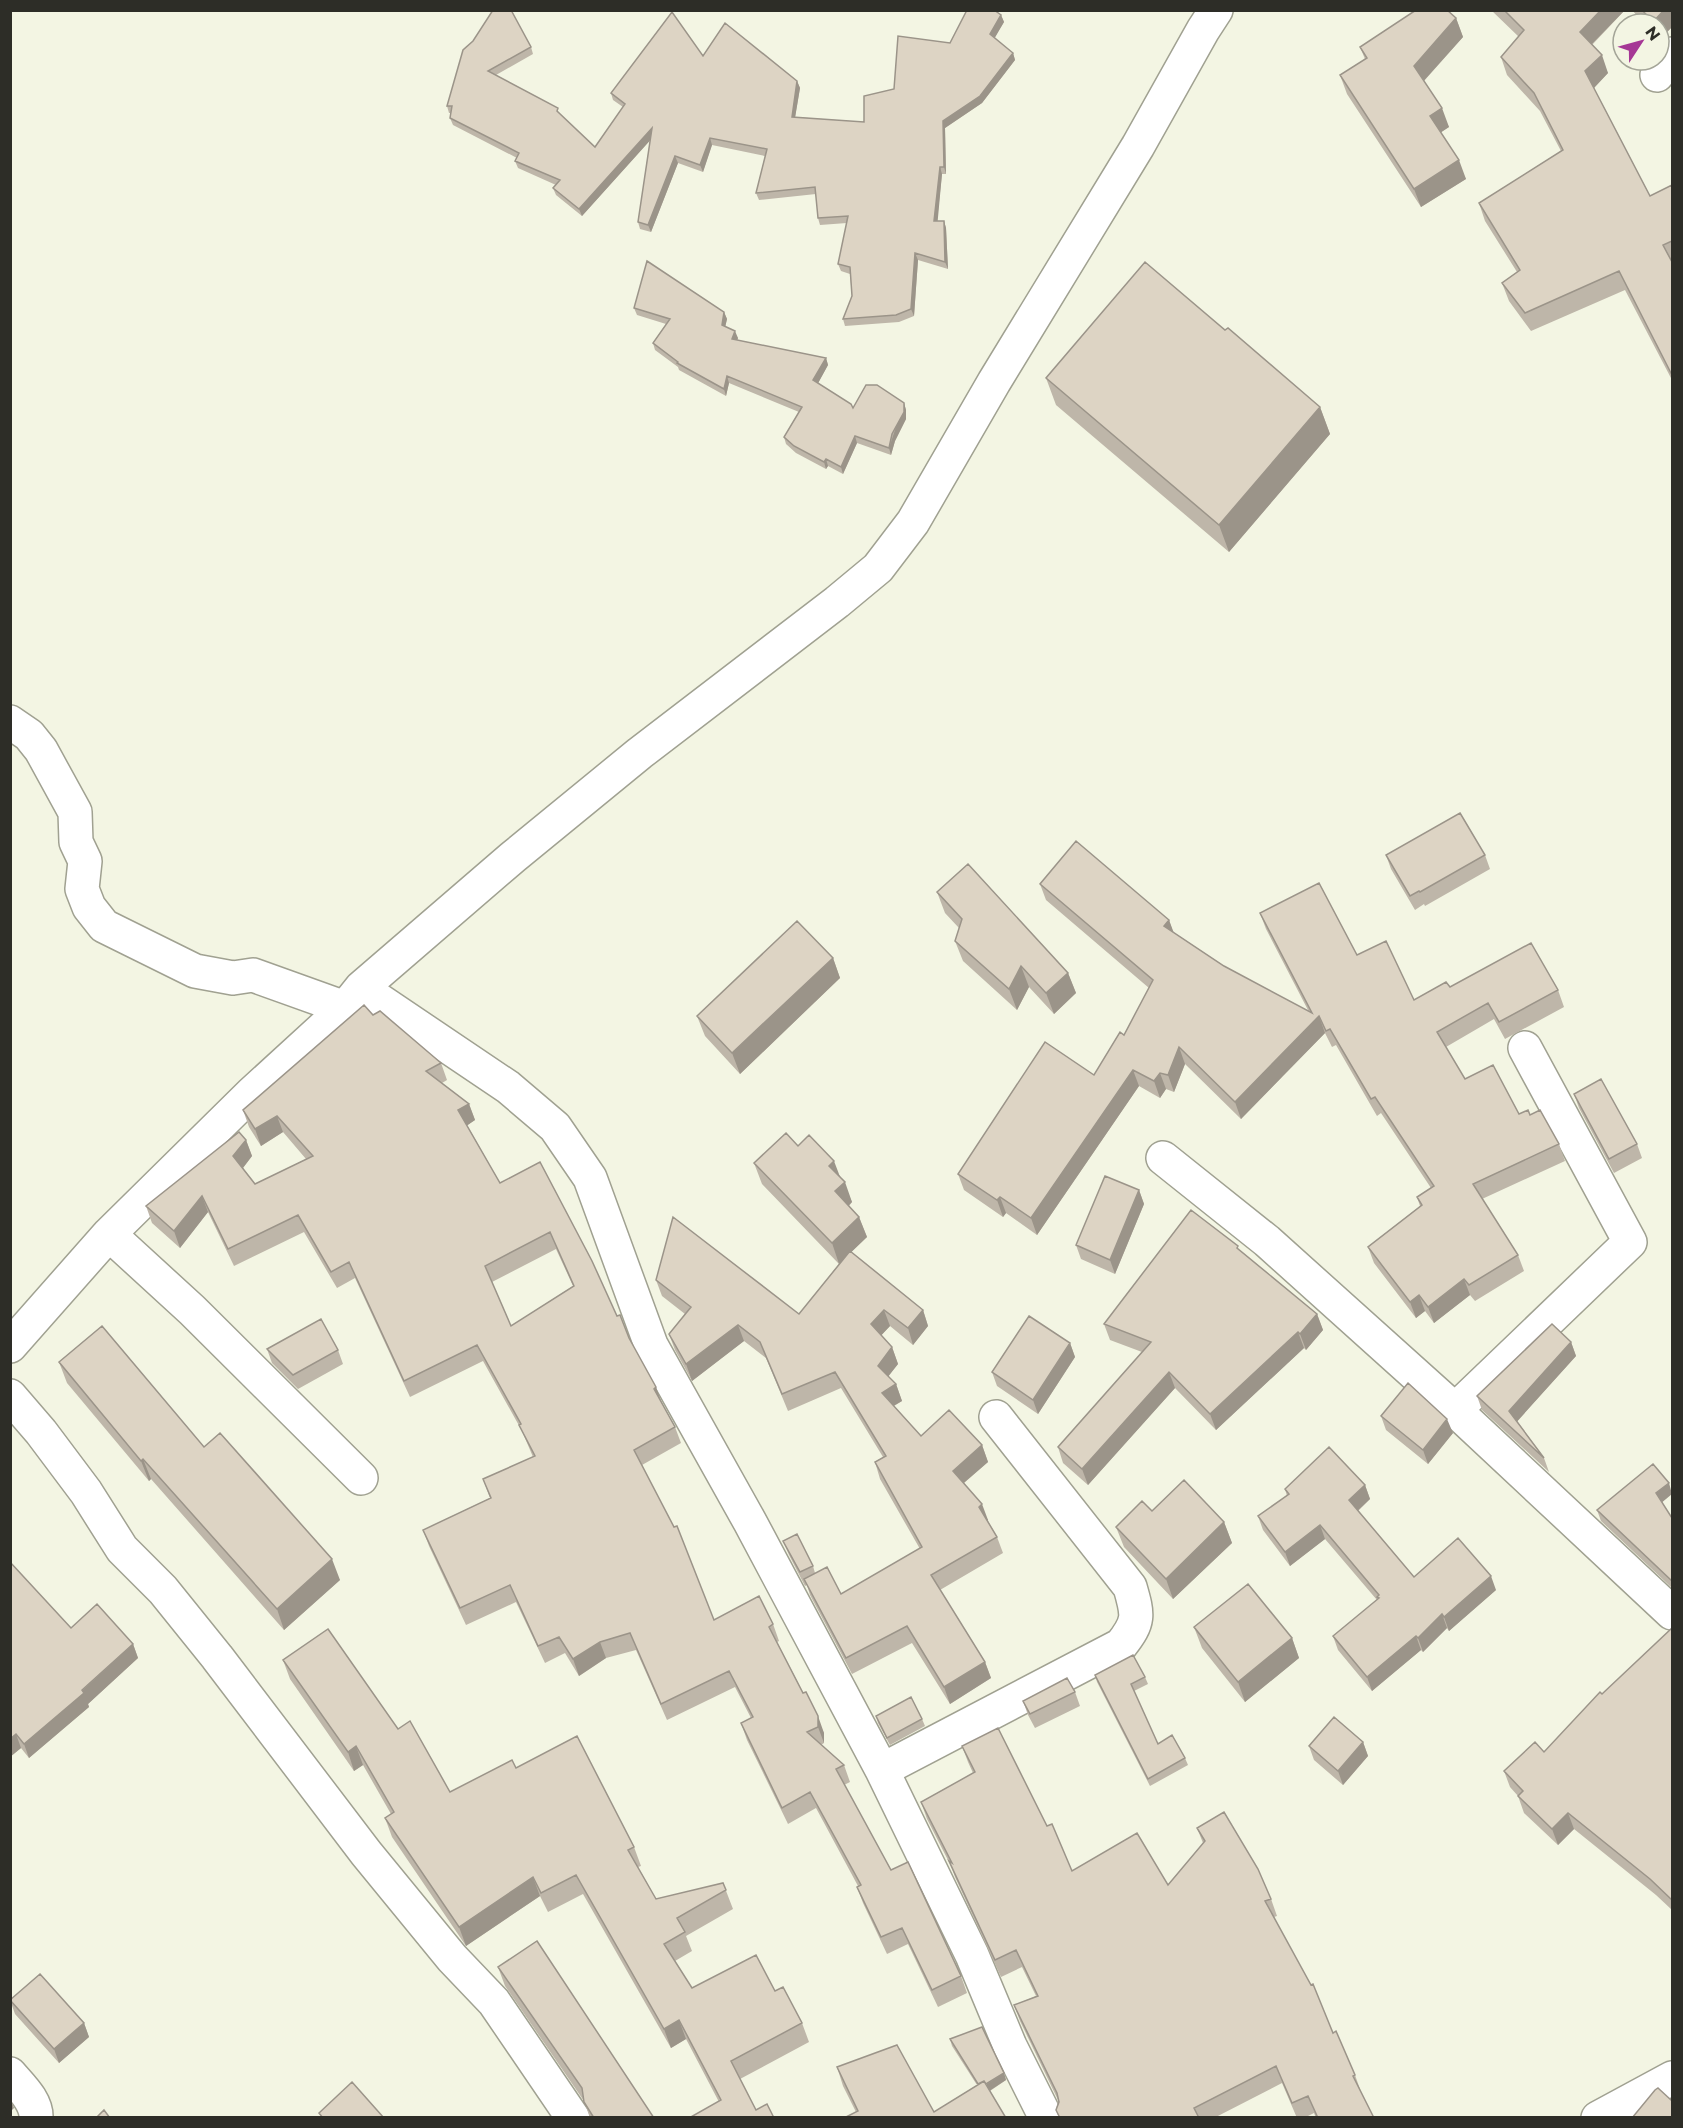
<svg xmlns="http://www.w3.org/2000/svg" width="1683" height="2128" viewBox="0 0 1683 2128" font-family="Montserrat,sans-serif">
  <rect width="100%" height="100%" fill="#f3f5e3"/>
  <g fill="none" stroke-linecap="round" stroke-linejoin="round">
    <defs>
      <path id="minor" d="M1657,75L1672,54
        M10,722L29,735L41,750L75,812L76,842L85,861L82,889L89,907L104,926L195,971L233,978L253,975L345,1008
        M361,988L508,1087L555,1127L590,1178L651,1345L750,1522L882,1770L972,1955L1010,2046L1046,2118
        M1163,1158L1267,1241L1455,1410L1672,1613
        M109,1234L192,1310L361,1478
        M10,1346L109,1234L251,1094L345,1008L361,988L513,857L640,753L837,602L878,568L913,522L994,382L1138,146L1203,30L1216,10
        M10,1396L41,1432L86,1492L122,1549L163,1590L217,1657L366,1853L452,1958L494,2002L573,2118
        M1455,1410L1630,1242L1525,1048
        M882,1770L1121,1645C1140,1621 1138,1615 1130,1587L996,1417
        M10,2074C20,2086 37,2101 36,2118
        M1598,2118L1672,2078"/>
    </defs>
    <use href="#minor" stroke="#a0a191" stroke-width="36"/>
    <use href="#minor" stroke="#fff" stroke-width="33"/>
  </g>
  <path fill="#beb6a9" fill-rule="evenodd" d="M1491,10H1625L1592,45L1608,73L1594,88L1650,196L1672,185V380L1625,290L1531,331L1509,301L1502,283L1517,272L1485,221L1479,203L1561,151L1540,111L1507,75L1501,57L1519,37Z
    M1632,10H1672V27L1659,40V24H1644Z
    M1001,15L1004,22L994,38L1013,53L1015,60L982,103L945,128L946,174H942L937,221H944L946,228L948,269L918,260L914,316L899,322L845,326L843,319L852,296L850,274L841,271L838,264L847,223L820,225L818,218L816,194L759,200L756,193L765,156L712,145L703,172L678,163L651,232L640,229L638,222L650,140L582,216L556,195L553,188L556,185L518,168L515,161L517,158L453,125L450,118L451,113H449L447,106L463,50L531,47L533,54L496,75L561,115L595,147L623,107L613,100L611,93L703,56L797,81L800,88L795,117L864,122L894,89L950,43Z
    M1456,18L1463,37L1424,81L1449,127L1441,132L1466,179L1421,207L1347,94L1340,75L1365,59L1360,47Z
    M634,308L724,312L727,319L725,327L738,338L737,340L826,358L828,365L818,383L853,408L904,403L906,410V419L895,441L891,455L857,443L843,474L828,466L826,469L796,453L786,444L784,437L799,412L729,383L726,396L679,370L678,367L655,350L653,343L666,324L637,315Z
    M1225,330L1320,407L1330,434L1229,552L1056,405L1046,378Z
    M1386,855H1485L1490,869L1425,906L1424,904L1415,910L1391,869Z
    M1040,884L1169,920L1173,932L1224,966L1309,1012L1266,929L1260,913L1357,955L1414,1000L1450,987L1558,990L1564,1007L1505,1039L1494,1019L1446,1047L1465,1079L1519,1114L1530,1115L1559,1144L1565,1161L1482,1199L1518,1255L1524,1271L1475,1301L1470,1295L1434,1323L1425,1311L1416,1318L1374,1263L1368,1247L1420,1206L1417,1197L1431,1188L1381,1113L1377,1116L1336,1045L1332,1047L1325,1033L1241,1119L1185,1064L1174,1092L1166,1089L1160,1098L1139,1086L1037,1235L1006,1213L1003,1217L964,1190L958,1174L1094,1075L1124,1035L1149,988L1046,900Z
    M937,892L1068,973L1076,993L1054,1014L1029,987L1017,1010L963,961L955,941L959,928L945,913Z
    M833,958L840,978L740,1074L705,1036L697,1016Z
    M373,1015L441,1063L447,1080L442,1083L469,1104L475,1120L467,1125L500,1183L540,1162L617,1316L675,1427L681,1443L642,1465L714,1620L773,1624L779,1641L777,1642L824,1733V1743L821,1745L844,1765L850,1782L844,1785L891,1870L961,1976L967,1993L938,2007L908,1944L887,1954L863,1903L857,1887L858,1886L816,1808L788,1824L747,1740L741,1723L751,1718L735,1687L667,1720L636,1650L606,1658L579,1676L565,1653L545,1663L516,1602L466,1625L429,1546L423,1530L490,1498L483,1479L533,1457L522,1431L483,1361L410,1397L355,1278L337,1288L304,1232L234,1266L208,1212L180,1248L152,1223L146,1206L246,1140L252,1156L243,1168L255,1184L306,1159L283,1132L261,1146L249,1127L243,1110ZM556,1249L573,1286L511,1326L492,1282Z
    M1574,1094L1637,1144L1642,1158L1614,1173L1579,1108Z
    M798,1146L840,1176L852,1202L849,1206L859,1217L867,1237L851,1252L923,1310L928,1326L913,1345L890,1326L881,1335L892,1347L898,1364L888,1376L896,1384L902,1401L894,1406L921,1436L982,1445L988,1462L964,1483L988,1520V1521L997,1537L1003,1553L940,1590L985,1662L991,1678L950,1704L912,1643L852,1674L810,1595L807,1585L805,1586L789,1555L783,1541L813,1566L815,1573L841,1594L920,1549L880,1479L875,1462L883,1457L841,1388L788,1411L766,1358L744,1341L692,1381L675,1350L669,1334L685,1314L662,1296L656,1280L799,1314L839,1264L762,1184L754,1163Z
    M1139,1190L1144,1204L1115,1274L1081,1259L1076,1245Z
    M1240,1251L1317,1314L1323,1330L1306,1350L1304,1348L1216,1430L1175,1388L1088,1485L1063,1463L1058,1447L1142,1352L1110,1340L1104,1324Z
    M1571,1342L1576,1356L1517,1421L1544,1458L1549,1472L1482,1410L1477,1396Z
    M1070,1343L1075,1357L1038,1414L997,1386L992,1372Z
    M267,1349L338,1350L343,1364L298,1389L272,1363Z
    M59,1362L204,1447L340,1580L284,1630L151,1479L149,1481L67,1383Z
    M1381,1416L1453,1433L1428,1464L1386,1430Z
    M1365,1485L1370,1499L1358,1511L1414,1577L1496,1590L1449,1631L1447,1628L1423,1652L1421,1650L1372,1691L1338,1650L1333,1636L1377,1600L1325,1539L1290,1566L1263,1530L1258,1516L1287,1496L1285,1489Z
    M1662,1502L1672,1518V1588L1601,1521L1597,1510Z
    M1152,1511L1224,1522L1232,1543L1173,1599L1124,1547L1116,1527Z
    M10,1562L71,1628L133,1644L138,1658L88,1704L89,1707L29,1758L21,1748L10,1757Z
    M1194,1627L1292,1638L1299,1658L1245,1702L1202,1648Z
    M1672,1628V1910L1656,1895L1574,1829L1558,1845L1524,1813L1518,1796L1510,1787L1504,1771L1544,1752L1602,1694Z
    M283,1660L398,1729L450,1792L516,1768L634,1847L641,1866L638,1867L656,1899L723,1883L733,1909L686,1936L692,1951L675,1961L692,1988L775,1991L802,2023L809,2042L740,2079L756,2110L774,2118L719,2102L686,2039L671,2048L583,1894L548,1912L540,1896L466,1946L392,1837L385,1818L391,1814L363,1765L354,1771L290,1679Z
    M1095,1675L1145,1677L1148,1684L1134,1691L1158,1744L1185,1758L1188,1765L1150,1786L1097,1682Z
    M1075,1692L1080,1706L1035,1728L1028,1715L1023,1701Z
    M876,1716L922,1719L925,1726L890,1745L878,1723Z
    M1363,1742L1368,1756L1343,1785L1314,1760L1309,1746Z
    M962,1746L1047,1826L1072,1871L1168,1885L1203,1843L1197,1828L1271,1899L1277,1916L1274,1917L1355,2075L1361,2092L1374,2118H1316L1314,2113L1304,2118H1297L1282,2083L1214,2118H1059L1056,2110L1058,2100L1020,2021L1014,2005L1036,1996L1022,1967L1001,1977L955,1877L951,1866L927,1819L921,1802L973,1773L968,1762Z
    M498,1967L654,2118H590L584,2101L505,1986Z
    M10,2000L84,2023L89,2037L59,2063L15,2014Z
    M950,2039L1004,2073L1006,2080L990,2091L1006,2118L856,2112L843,2086L837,2067L934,2112L977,2085L952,2046Z"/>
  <path fill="#9b9489" d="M1601,10H1625L1586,50L1580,32Z
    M1664,10H1672V27L1659,40V24H1654L1653,22Z
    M1001,15L1004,22L993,41L990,34Z
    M1456,18L1463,37L1420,85L1414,66Z
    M1013,53L1015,60L982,103L945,128L946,174L944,167L943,121Z
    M1602,55L1608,73L1592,90L1585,71Z
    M797,81L800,88L794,124L792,117Z
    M1442,108L1449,127L1437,135L1430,116Z
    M652,128L655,135L582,216L579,209Z
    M710,138L712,145L703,172L700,165Z
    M675,156L678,163L651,232L648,225Z
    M1459,160L1466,179L1421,207L1414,189Z
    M940,167L942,174L937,228L934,221Z
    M944,221L946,228L948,269L945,262Z
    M915,253L918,260L914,316L911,309Z
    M724,312L727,319L724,332L722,325Z
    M735,331L738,338L735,346L732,339Z
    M826,358L828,365L816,387L813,380Z
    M727,376L729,383L726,396L724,389Z
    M904,403L906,410V419L895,441L891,455L889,448Z
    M1320,407L1330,434L1229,552L1219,525Z
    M855,436L857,443L843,474L841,467Z
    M826,459L828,466L826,469L824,462Z
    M1169,920L1175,936L1164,926Z
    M833,958L840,978L740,1074L732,1053Z
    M1021,966L1029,987L1017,1010L1009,989Z
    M1068,973L1076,993L1054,1014L1046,993Z
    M1319,1016L1325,1033L1241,1119L1235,1102Z
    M1179,1047L1185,1064L1174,1092L1168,1075Z
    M1133,1070L1139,1086L1037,1235L1031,1218Z
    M1160,1073L1166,1089L1160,1098L1154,1081Z
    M469,1104L475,1120L465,1127L458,1110Z
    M277,1116L283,1132L261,1146L255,1129Z
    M246,1140L252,1156L239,1173L233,1156Z
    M834,1161L842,1182L829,1166Z
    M845,1182L852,1202L842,1212L835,1191Z
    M1139,1190L1144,1204L1115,1274L1110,1260Z
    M202,1196L208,1212L180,1248L174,1231Z
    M1000,1197L1006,1213L1003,1217L997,1200Z
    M859,1217L867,1237L839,1264L832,1243Z
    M1464,1279L1470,1295L1434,1323L1428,1307Z
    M1419,1295L1425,1311L1416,1318L1410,1302Z
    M884,1310L890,1326L877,1340L871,1324Z
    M923,1310L928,1326L913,1345L908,1328Z
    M1317,1314L1323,1330L1306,1350L1300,1334Z
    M738,1325L744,1341L692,1381L686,1364Z
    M1298,1332L1304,1348L1216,1430L1210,1414Z
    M1571,1342L1576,1356L1514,1425L1509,1411Z
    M1070,1343L1075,1357L1038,1414L1033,1400Z
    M892,1347L898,1364L884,1382L878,1366Z
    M1169,1372L1175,1388L1088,1485L1082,1469Z
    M896,1384L902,1401L888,1409L882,1393Z
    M656,1387L662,1404L654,1389Z
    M1447,1419L1453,1433L1428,1464L1423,1450Z
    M982,1445L988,1462L959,1487L953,1471Z
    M143,1459L151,1479L149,1481L141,1461Z
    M1669,1483L1672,1494L1660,1504L1656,1493Z
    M1365,1485L1370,1499L1354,1514L1349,1500Z
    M982,1504L988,1520L985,1523L979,1507Z
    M1224,1522L1232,1543L1173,1599L1166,1579Z
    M1320,1525L1325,1539L1290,1566L1285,1552Z
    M332,1559L340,1580L284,1630L277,1609Z
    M1491,1576L1496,1590L1449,1631L1444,1617Z
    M1442,1614L1447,1628L1423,1652L1418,1638Z
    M1416,1636L1421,1650L1372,1691L1367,1677Z
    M1292,1638L1299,1658L1245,1702L1238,1682Z
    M600,1642L606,1658L579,1676L573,1659Z
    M133,1644L138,1658L88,1704L89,1707L29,1758L24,1744Z
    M985,1662L991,1678L950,1704L944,1687Z
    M818,1716L824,1733V1743L818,1727Z
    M16,1734L21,1748L10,1757V1739Z
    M1363,1742L1368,1756L1343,1785L1338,1771Z
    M356,1746L363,1765L354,1771L348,1752Z
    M1568,1813L1574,1829L1558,1845L1552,1829Z
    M533,1877L540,1896L466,1946L459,1927Z
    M679,2020L686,2039L671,2048L664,2029Z
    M84,2023L89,2037L59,2063L54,2049Z
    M1004,2073L1006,2080L983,2095L981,2088Z
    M10,2098L14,2108L10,2112Z"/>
  <path fill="#ddd4c4" stroke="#9b9489" stroke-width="1.5" fill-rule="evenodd" d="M493,10H511L531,47L488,71L558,108L557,111L595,147L625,104L611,93L672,12L703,56L725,23L797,81L792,117L864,122V96L894,89L898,36L950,43L967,10H994L1001,15L990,34L1013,53L980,96L943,121L944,167H940L934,221H944L945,262L915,253L911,309L896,315L843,319L852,296L850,267L838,264L848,216L818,218L815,187L756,193L767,149L710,138L700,165L675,156L648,225L638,222L652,128L579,209L553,188L560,180L515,161L519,153L450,118L452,106H447L463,50L473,41Z
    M1416,10H1447L1456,18L1414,66L1442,108L1430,116L1459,160L1414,189L1340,75L1367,58L1360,47Z
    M1504,10H1601L1580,32L1602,55L1585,71L1650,196L1672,185V241L1663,245L1672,262V375L1619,271L1525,313L1502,283L1520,270L1479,203L1563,150L1534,93L1501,57L1524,30Z
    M1642,10H1664L1653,22Z
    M647,261L724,312L722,325L735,331L732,339L826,358L813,380L851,404L853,408L866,385H877L904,403V412L892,434L889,448L855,436L841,467L826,459L824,462L794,446L784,437L802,407L727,376L724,389L677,363L678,362L653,343L670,319L634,308Z
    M1145,262L1225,330L1228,328L1320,407L1219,525L1046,378Z
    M1460,813L1485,855L1420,892L1419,891L1410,896L1386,855Z
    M1076,841L1169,920L1164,926L1224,966L1312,1013L1260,913L1319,883L1357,955L1386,941L1414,1000L1446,982L1450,987L1531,943L1558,990L1499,1022L1488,1003L1437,1032L1465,1079L1493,1065L1519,1114L1528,1110L1530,1115L1540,1110L1559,1144L1473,1184L1518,1255L1469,1285L1464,1279L1428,1307L1419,1295L1410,1302L1368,1247L1422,1205L1417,1197L1434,1186L1375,1097L1371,1099L1330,1029L1326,1031L1319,1016L1235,1102L1179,1047L1168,1075L1160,1073L1154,1081L1133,1070L1031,1218L1000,1197L997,1200L958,1174L1045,1042L1094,1075L1120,1032L1124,1035L1153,980L1040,884Z
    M968,864L1068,973L1046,993L1021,966L1009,989L955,941L962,919L937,892Z
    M797,921L833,958L732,1053L697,1016Z
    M364,1005L373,1015L380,1011L441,1063L426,1071L469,1104L458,1110L500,1183L540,1162L592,1261L617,1316L620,1315L629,1338L656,1387L654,1389L675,1427L634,1450L674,1527L677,1526L714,1620L759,1596L773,1624L769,1627L803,1693L806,1692L818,1716V1727L807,1732L844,1765L836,1769L891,1870L908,1862L961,1976L932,1990L902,1928L881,1937L857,1887L861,1885L810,1792L782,1808L741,1723L753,1717L729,1671L661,1704L630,1633L600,1642L573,1659L559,1637L538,1646L510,1585L460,1608L423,1530L491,1498L483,1479L535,1456L519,1425L521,1424L477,1345L404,1381L349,1262L331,1272L298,1215L228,1249L202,1196L174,1231L146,1206L239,1132L246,1140L233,1156L255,1184L313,1156L277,1116L255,1129L243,1110ZM550,1232L574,1286L511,1326L485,1266Z
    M1601,1079L1637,1144L1609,1159L1574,1094Z
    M786,1133L798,1146L809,1135L834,1161L829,1166L845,1182L835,1191L859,1217L832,1243L754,1163Z
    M1105,1176L1139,1190L1110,1260L1076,1245Z
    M1191,1210L1238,1246L1237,1248L1317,1314L1300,1334L1298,1332L1210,1414L1169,1372L1082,1469L1058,1447L1151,1342L1104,1324Z
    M673,1217L799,1314L850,1251L923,1310L908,1328L884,1310L871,1324L892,1347L878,1366L896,1384L882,1393L921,1436L949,1410L982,1445L953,1471L982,1504L979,1507L997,1537L931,1575L985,1662L944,1687L907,1626L846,1658L804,1579L827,1567L841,1594L922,1547L875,1462L886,1456L835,1372L782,1394L760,1342L738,1325L686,1364L669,1334L691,1307L656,1280Z
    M1029,1316L1070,1343L1033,1400L992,1372Z
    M321,1319L338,1350L293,1375L267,1349Z
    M1552,1324L1571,1342L1509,1411L1544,1458L1477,1396Z
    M102,1326L204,1447L220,1433L332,1559L277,1609L143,1459L141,1461L59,1362Z
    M1408,1383L1447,1419L1423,1450L1381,1416Z
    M1329,1447L1365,1485L1349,1500L1414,1577L1458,1538L1491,1576L1444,1617L1442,1614L1418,1638L1416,1636L1367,1677L1333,1636L1379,1598L1377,1597L1379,1595L1320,1525L1285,1552L1258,1516L1289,1494L1285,1489Z
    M1653,1464L1669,1483L1656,1493L1672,1518V1581L1597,1510Z
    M1184,1480L1224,1522L1166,1579L1116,1527L1142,1501L1152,1511Z
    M797,1534L813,1566L800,1572L783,1541Z
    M10,1562L71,1628L97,1604L133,1644L82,1690L84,1693L24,1744L16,1734L10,1739Z
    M1248,1584L1292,1638L1238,1682L1194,1627Z
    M1672,1628V1900L1650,1879L1568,1813L1552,1829L1518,1796L1523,1791L1504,1771L1535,1742L1544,1752L1600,1692L1602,1694Z
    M328,1629L398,1729L410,1721L450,1792L512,1760L516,1768L577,1736L634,1847L628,1850L656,1899L723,1883L726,1890L677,1918L685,1932L664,1944L692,1988L756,1955L775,1991L783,1987L802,2023L731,2061L756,2110L767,2104L774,2118H689L721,2100L679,2020L664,2029L576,1875L541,1893L533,1877L459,1927L385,1818L394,1812L356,1746L348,1752L283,1660Z
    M1133,1655L1145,1677L1131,1684L1158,1744L1172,1735L1185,1758L1148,1779L1095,1675Z
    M1067,1678L1075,1692L1030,1714L1023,1701Z
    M911,1697L922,1719L887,1738L876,1716Z
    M1334,1717L1363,1742L1338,1771L1309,1746Z
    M998,1728L1047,1826L1052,1824L1072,1871L1137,1833L1168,1885L1205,1841L1197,1828L1224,1812L1258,1869L1271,1899L1265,1901L1311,1985L1313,1984L1333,2033L1336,2031L1355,2075L1353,2076L1374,2118H1318L1308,2096L1292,2103L1276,2066L1194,2108L1199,2118H1060L1056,2110L1059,2102L1057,2093L1014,2005L1038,1996L1016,1950L995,1960L949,1861L952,1863L921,1802L975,1772L962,1746Z
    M537,1941L654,2118H594L584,2102L582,2088L498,1967Z
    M40,1974L84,2023L54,2049L10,2000Z
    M982,2027L1004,2073L986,2084L984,2081L978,2084L950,2039Z
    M897,2045L934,2112L984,2081L1006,2118H844L858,2111L837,2067Z
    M352,2082L384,2118H323L319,2113Z
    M1658,2088L1671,2100L1672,2099V2118H1632L1655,2090Z
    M104,2110L110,2118H96Z"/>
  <rect width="1683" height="2128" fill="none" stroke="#2d2d27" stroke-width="24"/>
  <g transform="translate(1641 42) rotate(54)"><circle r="28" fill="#f3f5e3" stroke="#a4a598" stroke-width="1.5"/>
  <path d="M0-4.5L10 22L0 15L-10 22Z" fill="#a53795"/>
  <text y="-9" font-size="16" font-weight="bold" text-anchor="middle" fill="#2d2d27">N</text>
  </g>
</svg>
